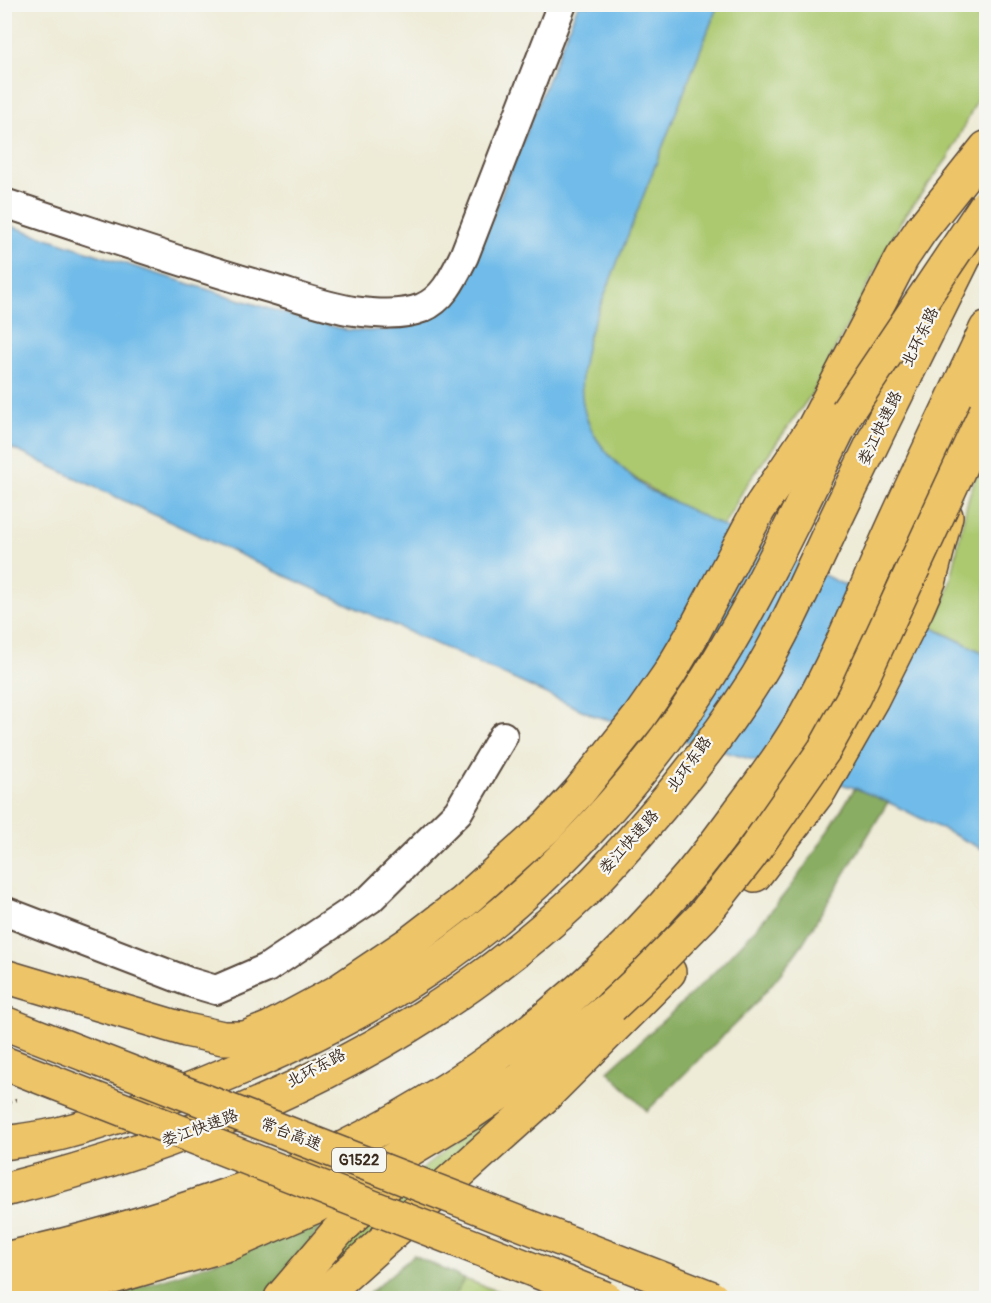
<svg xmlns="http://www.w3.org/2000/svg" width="991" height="1303" viewBox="0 0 991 1303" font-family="Pangolin,'LXGW WenKai TC',sans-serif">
  <rect width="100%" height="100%" fill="#f6f6f2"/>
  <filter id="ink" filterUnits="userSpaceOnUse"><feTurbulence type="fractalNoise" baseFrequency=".0167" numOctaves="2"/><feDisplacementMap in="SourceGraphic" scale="12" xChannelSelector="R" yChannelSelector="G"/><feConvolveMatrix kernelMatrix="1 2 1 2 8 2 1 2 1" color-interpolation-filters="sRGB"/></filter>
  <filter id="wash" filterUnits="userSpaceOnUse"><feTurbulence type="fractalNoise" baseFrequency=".008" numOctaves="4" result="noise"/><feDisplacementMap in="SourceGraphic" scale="24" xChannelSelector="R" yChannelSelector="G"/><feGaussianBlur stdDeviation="1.35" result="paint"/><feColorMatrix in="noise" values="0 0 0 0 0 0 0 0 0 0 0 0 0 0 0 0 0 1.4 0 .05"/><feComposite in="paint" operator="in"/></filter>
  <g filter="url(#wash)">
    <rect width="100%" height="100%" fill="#eeebd7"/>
    <path fill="#acc970" stroke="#747a47" stroke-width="1.5" d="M718,5H986V82L948,158L901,221L813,392L745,487L723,527C660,496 577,461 580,377C581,362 586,347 590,332Z
      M986,456V654L932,627C957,585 956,536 971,490C975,478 981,467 986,456Z
      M563,1069L307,1298H289L367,1213L471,1130Z
      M464,1279L516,1298H453Z"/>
    <path fill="#89ad62" stroke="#626c40" stroke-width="1.5" d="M855,788L888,802L803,943L781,973L755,1004L647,1111L608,1071C670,1014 735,958 787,891C812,859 833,823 855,788Z
      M325,1221L270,1298H98C176,1278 250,1250 325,1221Z
      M414,1255L464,1279L453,1298H364Z"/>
    <path fill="#70bbe9" stroke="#567284" stroke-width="1.5" d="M578,5H718L590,332C569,408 586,442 647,489L986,654V851L888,802L855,788L595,716L279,573L5,445V224L129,265L283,313L346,330L367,331L393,329L415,323L474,262Z"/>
  </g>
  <g filter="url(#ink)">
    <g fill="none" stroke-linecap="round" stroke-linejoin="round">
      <defs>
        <path id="minor" d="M4,203C91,231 178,262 266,287C294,295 326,307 354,311C376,314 401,316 422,308C444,299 454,276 464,256L562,4
          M4,911L189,982L216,990L267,968L370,899L458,812L503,736"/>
        <path id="major" d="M903,552L986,371
          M755,875L820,790L872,699L917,609L930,579L946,516
          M4,976L186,1030L223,1038H245L270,1028L337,992L407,945L463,902L548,826L579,792L639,717L669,674L691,637L759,509L814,427L902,258L921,230L986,148
          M4,1276C113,1252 219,1220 324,1183L336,1176
          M320,1298L545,1096L669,972"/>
        <path id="highway" d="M4,1143C24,1140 44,1138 62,1133C117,1119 170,1098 222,1076C292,1047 362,1013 425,971C524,905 609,817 679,721C747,625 795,517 847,412
          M4,1190C218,1136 423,1045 584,892C611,866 635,837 660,808C695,767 728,723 757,677C791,621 816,559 845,500C885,417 926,334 967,252
          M4,1259C77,1243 148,1223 218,1198C249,1187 282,1177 312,1163C485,1083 628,967 739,812C763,780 788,747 807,712C838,658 861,599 886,543C918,471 953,400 986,329
          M4,1298L110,1278L229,1244L314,1207L469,1114L521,1079L611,1007
          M281,1298L338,1231L386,1186"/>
      </defs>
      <use href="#minor" stroke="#56473a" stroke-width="32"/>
      <use href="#major" stroke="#56473a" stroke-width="36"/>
      <use href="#highway" stroke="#56473a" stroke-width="36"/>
      <path stroke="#56473a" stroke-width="4" stroke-dasharray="1.5 4.5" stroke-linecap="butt" d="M4,1105L18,1099"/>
      <use href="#minor" stroke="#fff" stroke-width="28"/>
      <use href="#major" stroke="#eec469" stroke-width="33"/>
      <use href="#highway" stroke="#eec469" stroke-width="33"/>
      <defs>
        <path id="highway-bridge" d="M847,412L986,205
          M611,1007L645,975L702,917L750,856L824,750L854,696L986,411
          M4,1023L712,1298
          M4,1063L605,1298"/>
      </defs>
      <use href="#highway-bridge" stroke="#56473a" stroke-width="36" stroke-linecap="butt"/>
      <use href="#highway-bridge" stroke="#eec469" stroke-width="33"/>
    </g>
  </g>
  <g text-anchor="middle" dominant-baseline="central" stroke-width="4.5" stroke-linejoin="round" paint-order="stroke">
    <rect fill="#f6f6f2" stroke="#73675e" stroke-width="1.5" x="332" y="1148" width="54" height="24" rx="4.5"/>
    <g font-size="15" font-weight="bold" fill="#3b2a1e">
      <text x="359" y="1160">G1522</text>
    </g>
    <g font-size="16" fill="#3b2a1e" stroke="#f6f6f2">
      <text transform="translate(920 337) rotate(-64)">北环东路</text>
      <text transform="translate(880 428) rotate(-64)">娄江快速路</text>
      <text transform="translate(689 764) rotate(-54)">北环东路</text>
      <text transform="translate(629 842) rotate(-48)">娄江快速路</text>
      <text transform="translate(316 1068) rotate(-28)">北环东路</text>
      <text transform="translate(200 1128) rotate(-20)">娄江快速路</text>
      <text transform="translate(291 1134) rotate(21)">常台高速</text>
    </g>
  </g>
  <rect width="991" height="1303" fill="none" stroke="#f6f6f2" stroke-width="24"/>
</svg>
